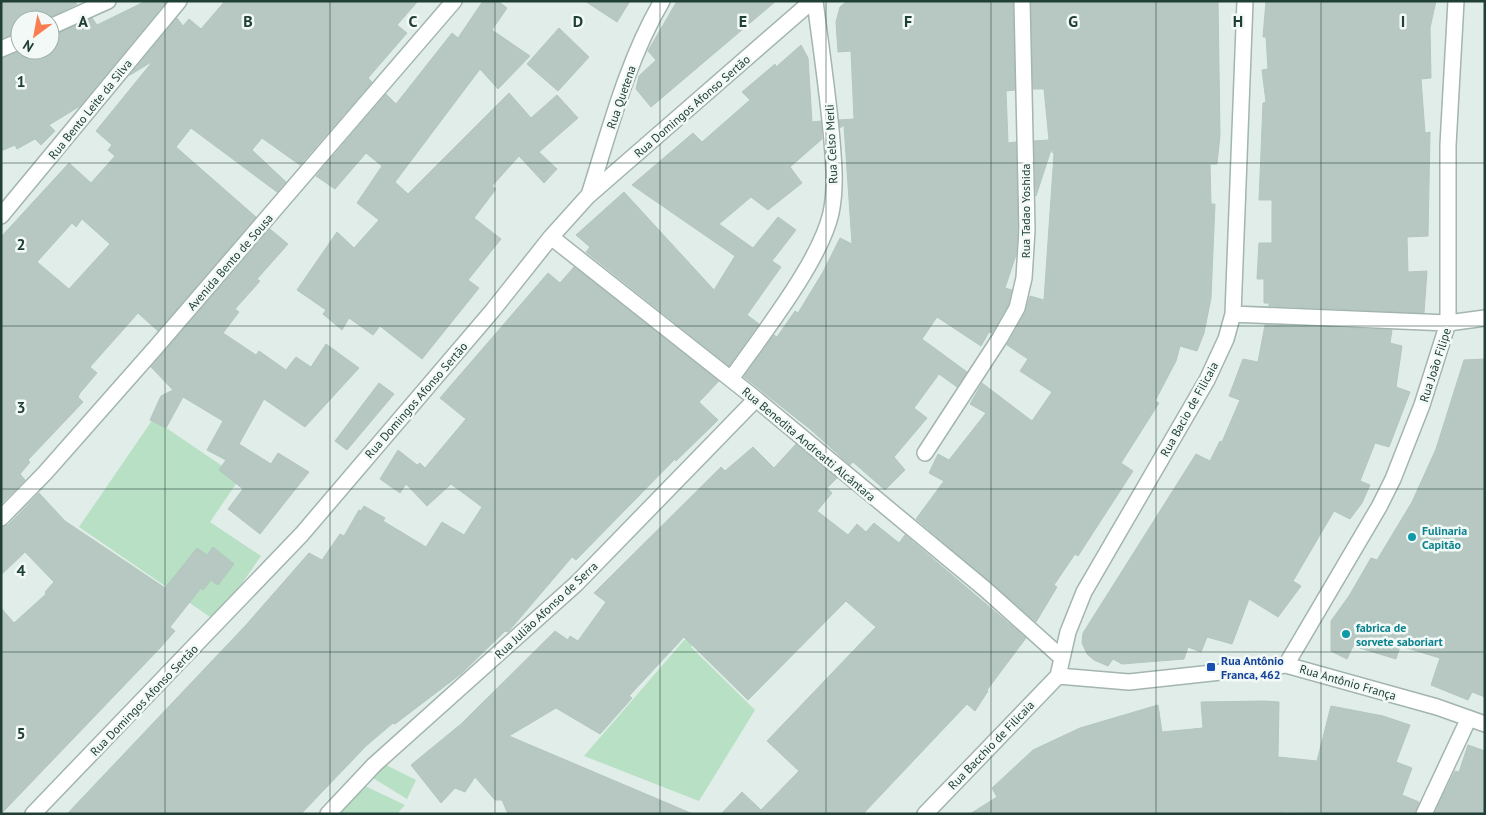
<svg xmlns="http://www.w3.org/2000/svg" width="1486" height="815" viewBox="0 0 1486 815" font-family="'PT Sans',sans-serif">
  <rect width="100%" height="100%" fill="#e1ede8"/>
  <path fill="#b8e0c4" d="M153,419L240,478L210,522L261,556L216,621L79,527Z
    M768,543L771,567L691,647L755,710L699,801L584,756Z
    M384,764L416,780L407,799L373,778Z
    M363,785L405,805L397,814H337Z"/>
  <path fill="#b6c8c1" stroke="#b3c7bf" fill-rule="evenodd" d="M1,1H74L77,4L44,20H20V32L1,39Z
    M146,1L166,2L80,106L49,125L55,131L41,145L35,139L17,149L15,145L1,151V58L23,50H50V36L92,18L97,25Z
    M225,1H418L397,25L407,33L368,78L372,82L300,165L262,138L252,150L286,182L277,192L191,128L176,147L256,217L158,331L138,313L90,367L97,373L80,393L78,397L83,402L28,460L30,462L20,474L25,480L1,504V237L69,163L91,183L115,156L108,150L112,145L96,131L153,61L130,75L177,18L183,26L189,19L201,29ZM82,219L110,244L69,289L37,262L72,223L76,227Z
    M483,1H498L507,8L492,30L530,56L498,89L480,69L395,182L408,194L509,93L531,118L557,95L578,118L539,152L557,169L544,183L519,156L492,186L496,189L474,218L501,239L468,280L479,288L422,359L380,326L373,335L349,318L342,330L323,314L326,310L297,290L337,232L354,248L379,220L357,203L382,166L366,153L335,189L316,176L386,94L396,104L452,33L458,38Z
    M585,1H630L617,22Z
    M677,1H776L651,107L636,89L639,76L656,60L648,51Z
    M847,1H1013L1015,90L1006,91L1008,143L1016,142L1018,230L1016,255L1005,288L1012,290L1008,305L992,333L989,332L981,346L937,317L922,339L967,372L957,387L939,374L914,408L927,418L894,457L905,470L885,490L853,462L850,465L810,429L744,377L774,335L777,337L795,311L798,313L823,272L840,238L852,244L844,125L840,128L839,120L854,119L851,51L838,52L836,22L840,7Z
    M1031,1H1218L1220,135L1217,164H1210L1211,204H1215L1211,298L1204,333L1197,351L1180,346L1176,361L1155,401L1159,403L1121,463L1133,471L1078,556L1075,554L1054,585L1057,587L1036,622L916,519L944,481L929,473L938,454L949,460L986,413L970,404L982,383L1032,421L1052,392L1020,371L1028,359L1007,345L1025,313L1030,296L1044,300L1054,154L1051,150L1036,196L1034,141L1049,140L1044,89H1033Z
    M1266,1H1436L1430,28L1431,78L1421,79L1425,133L1430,132L1428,236L1407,237L1408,272L1427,271L1424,313L1269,306V303H1264V279H1257L1259,243H1272V200H1259L1263,103L1266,102L1262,70L1268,69L1266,37H1263Z
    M559,28L589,57L558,91L527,64Z
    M801,45L808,58L812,122L821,121L822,139L790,167L802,183L768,210L751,197L719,224L753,248L778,217L796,230L772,261L781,267L747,315L759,324L729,366L586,252L590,247L576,235L624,192L714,290L735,256L632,185L693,133L702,142L750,100L742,92L775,64L776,67Z
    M270,229L288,244L257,279L260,281L235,309L239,312L223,333L256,355L259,351L286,370L296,357L311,367L326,344L359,368L305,427L264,399L239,444L271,464L278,453L309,472L260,534L228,509L243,489L219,470L226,460L207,450L223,421L183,397L166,428L150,420L161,396L173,390L151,367Z
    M574,267L719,381L699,402L718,420L676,461L675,459L576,560L572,557L508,632L505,631L462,673L395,724L393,723L366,746L301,814H67L246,625L309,553L322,560L340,534L344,536L359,510L361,511L364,506L385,518L383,521L426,547L442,522L464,535L482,507L451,484L427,506L406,484L400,493L380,479L398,450L417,465L420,463L425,468L466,419L440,398L548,273L560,283Z
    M1265,325L1392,330L1390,343L1402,346L1396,387L1410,392L1389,447L1375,443L1360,481L1370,485L1362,503L1350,519L1334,511L1293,581L1301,586L1278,617L1249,599L1232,644L1207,637L1201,652L1188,647L1184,659L1122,664L1113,659L1108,666L1094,660L1087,654L1082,643L1083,633L1196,454L1210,461L1220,441L1222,442L1240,400L1229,396L1243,359L1258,362Z
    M1485,359V697L1472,692L1468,700L1431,685L1440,658L1400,646L1396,659L1353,646L1347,659L1331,651V621L1349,596L1371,558L1377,560L1412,502L1436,449L1464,360Z
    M379,383L394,394L347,450L335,441Z
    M796,444L837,478L827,488L832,493L817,511L848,535L857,524L866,532L874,523L899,543L905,535L1026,638L987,690L988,691L975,711L967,704L863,814H721L742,792L761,810L799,771L767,741L876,627L846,601L748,700L684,637L629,696L632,698L600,734L556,708L509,736L693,814H508L502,800H495L475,777L465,792L455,788L441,803L411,765L461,724L555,631L568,640L570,636L578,641L606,602L594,593L721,467L725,471L753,447L774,468Z
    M39,493L65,521L165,588L197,548L207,555L213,547L234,564L218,585L211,580L203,590L201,588L170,627L175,631L161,647L1,814V608L14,623L46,594L45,592L54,582L25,552L1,575V527L8,525Z
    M1264,701L1279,702L1278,757L1317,761L1331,706L1383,716L1410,725L1396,762L1412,768L1402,795L1419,802L1415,814L1283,812V814H970L997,797L992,788L1033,750L1080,728L1158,705L1162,732L1203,728L1201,702Z
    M1468,745L1485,751V814H1434L1455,771L1459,772Z"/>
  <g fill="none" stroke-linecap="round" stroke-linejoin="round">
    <defs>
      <path id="street" d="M50,27L108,1
        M1,49L20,41
        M589,195C610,129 627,61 662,1
        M1,216L179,1
        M551,237L756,399L985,589L1062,658
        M1233,314L1448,323L1485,318
        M731,379C761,336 820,262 831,213C836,189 834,165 832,141C828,94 821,48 815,1
        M925,453L1000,338L1017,308L1024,278L1027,230L1022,1
        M1,518L45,473L157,346L454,1
        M1286,665L1379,507L1393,479L1422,405L1448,323V145L1456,1
        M1058,676L1068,632L1084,592L1207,380L1226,339L1233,314L1245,1
        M1058,676L1129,682L1286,665L1437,707L1485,724
        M33,814L302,534L493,310L551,237L588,196L812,1
        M328,814L374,765L576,584L756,399
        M925,814L1058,676
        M1424,814L1468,720"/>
    </defs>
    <use href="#street" stroke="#a3b5af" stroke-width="18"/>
    <use href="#street" stroke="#fff" stroke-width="15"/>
  </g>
  <path fill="none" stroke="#203f37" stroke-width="1" stroke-opacity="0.55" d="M165,1V814M330,1V814M495,1V814M660,1V814M826,1V814M991,1V814M1156,1V814M1321,1V814M1,163H1485M1,326H1485M1,489H1485M1,652H1485"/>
  <g fill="#0f9aa8" stroke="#f2f9f6" stroke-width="2">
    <circle cx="1412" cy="537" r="5"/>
    <circle cx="1346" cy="634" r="5"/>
  </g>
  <rect fill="#1a4fb4" stroke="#f2f9f6" stroke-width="2" x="1206" y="662" width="10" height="10" rx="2.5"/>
  <g text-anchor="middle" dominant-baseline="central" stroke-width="5" stroke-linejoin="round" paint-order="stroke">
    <g font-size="12" fill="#203f37" stroke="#f2f9f6">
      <text transform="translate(621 97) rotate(-71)">Rua Quetena</text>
      <text transform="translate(692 106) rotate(-41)">Rua Domingos Afonso Sertão</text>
      <text transform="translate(90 109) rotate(-51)">Rua Bento Leite da Silva</text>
      <text transform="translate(831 144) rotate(-93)">Rua Celso Merli</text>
      <text transform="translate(1025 211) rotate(-90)">Rua Tadao Yoshida</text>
      <text transform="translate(230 262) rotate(-49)">Avenida Bento de Sousa</text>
      <text transform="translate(1435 365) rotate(-72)">Rua João Filipe</text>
      <text transform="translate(416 400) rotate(-49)">Rua Domingos Afonso Sertão</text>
      <text transform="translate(1189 409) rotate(-61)">Rua Bacio de Filicaia</text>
      <text transform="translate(809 444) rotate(40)">Rua Benedita Andreatti Alcântara</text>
      <text transform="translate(546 610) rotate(-43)">Rua Julião Afonso de Serra</text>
      <text transform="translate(1348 682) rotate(16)">Rua Antônio França</text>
      <text transform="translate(144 700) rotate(-46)">Rua Domingos Afonso Sertão</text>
      <text transform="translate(991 745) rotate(-46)">Rua Bacchio de Filicaia</text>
    </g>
    <g font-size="12" font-weight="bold" fill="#0d838f" stroke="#f2f9f6" text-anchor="start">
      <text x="1422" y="530">Fulinaria<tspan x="1422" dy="14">Capitão</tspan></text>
      <text x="1356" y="627">fabrica de<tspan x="1356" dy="14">sorvete saboriart</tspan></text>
    </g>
    <g font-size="12" font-weight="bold" fill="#164399" stroke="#f2f9f6" text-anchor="start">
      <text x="1221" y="660">Rua Antônio<tspan x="1221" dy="14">Franca, 462</tspan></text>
    </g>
  </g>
  <g font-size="16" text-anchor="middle" font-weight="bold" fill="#203f37" stroke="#f2f9f6" stroke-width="5" stroke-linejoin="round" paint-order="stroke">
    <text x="83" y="27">A</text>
    <text x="248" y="27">B</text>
    <text x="413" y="27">C</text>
    <text x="578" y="27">D</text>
    <text x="743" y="27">E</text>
    <text x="908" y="27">F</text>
    <text x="1073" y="27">G</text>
    <text x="1238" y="27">H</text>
    <text x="1403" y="27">I</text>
    <text x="21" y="87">1</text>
    <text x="21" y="250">2</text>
    <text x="21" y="413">3</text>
    <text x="21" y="576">4</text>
    <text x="21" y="739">5</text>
  </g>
  <rect width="1486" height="815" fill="none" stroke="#203f37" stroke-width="5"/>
  <g transform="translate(35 35) rotate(212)"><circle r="24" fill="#f2f9f6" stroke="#9eafaa"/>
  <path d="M0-4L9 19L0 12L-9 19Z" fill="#fc7e50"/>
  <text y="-8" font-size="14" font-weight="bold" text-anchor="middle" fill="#203f37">N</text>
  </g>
</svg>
